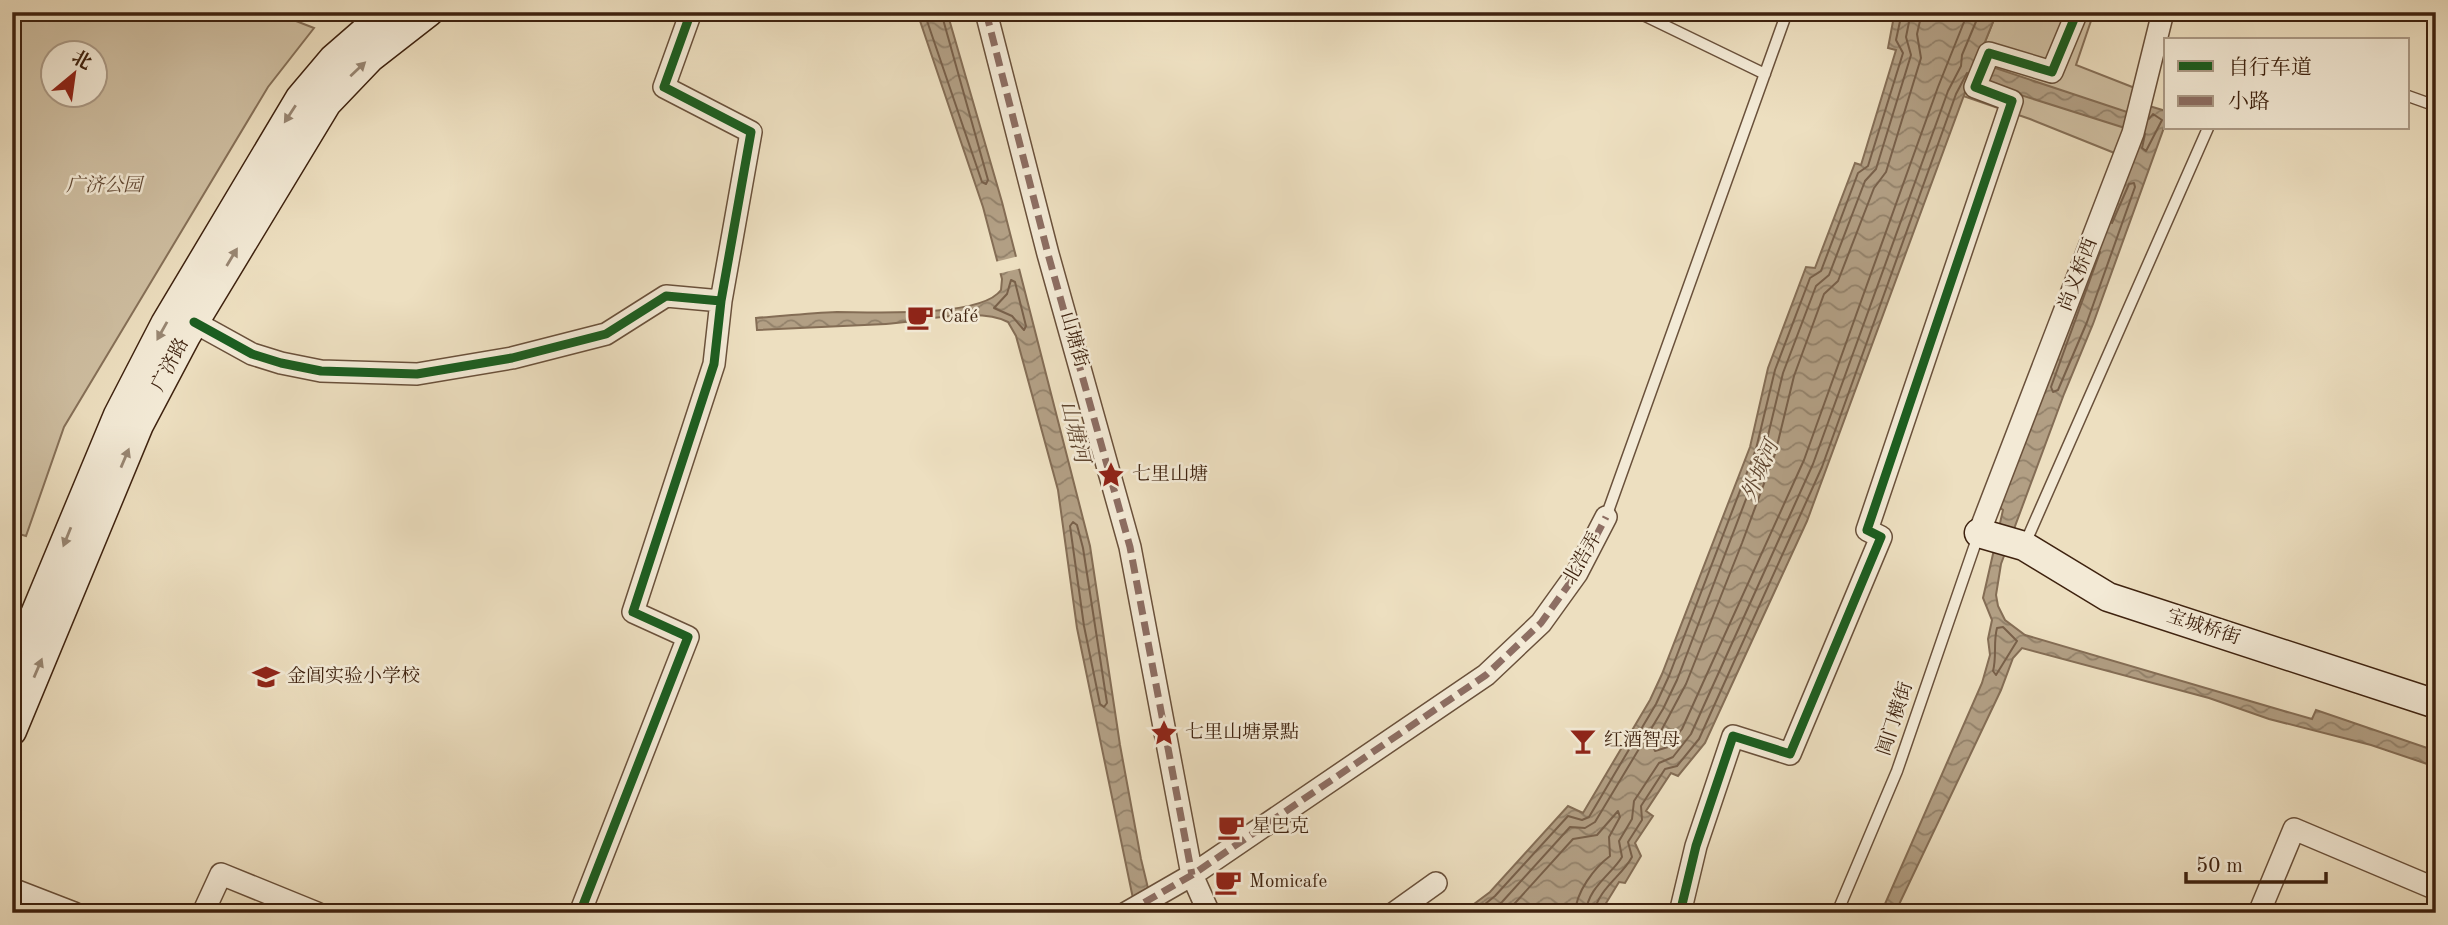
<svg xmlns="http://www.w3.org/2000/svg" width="2448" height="925" viewBox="0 0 2448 925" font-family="'Old Standard TT','Noto Serif SC',serif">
  <defs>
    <pattern id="water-waves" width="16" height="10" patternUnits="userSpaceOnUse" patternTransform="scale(1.75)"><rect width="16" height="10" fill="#b29f84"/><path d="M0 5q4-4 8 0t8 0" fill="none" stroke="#92816a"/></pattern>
  </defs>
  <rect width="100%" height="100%" fill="#eddfc0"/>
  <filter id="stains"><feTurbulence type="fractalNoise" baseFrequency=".00286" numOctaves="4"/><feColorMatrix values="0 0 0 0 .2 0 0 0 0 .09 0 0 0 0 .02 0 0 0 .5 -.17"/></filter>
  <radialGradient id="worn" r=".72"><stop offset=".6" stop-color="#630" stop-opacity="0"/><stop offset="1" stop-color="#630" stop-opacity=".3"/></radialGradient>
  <path fill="#cfbfa2" stroke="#867058" stroke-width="2" fill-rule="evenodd" d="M12,12H273L314,28L268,87L64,427L26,536L12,532ZM52,52H94V94H52Z
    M1997,12H2094L2076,65L2145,92L2132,160L2030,119L1963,96Z"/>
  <path fill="url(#water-waves)" stroke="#846d55" stroke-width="2" d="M917,12H947L1002,202L1090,546L1120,745L1141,859L1154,913H1136L1077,628L1058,490L1016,336L1008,322C978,306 919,322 886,324C843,326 800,328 757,330L756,318C783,316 810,313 837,312C871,312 981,318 1001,290L1002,279L983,207Z
    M1901,12H1997L1977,62L2142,117L2146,105L2166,111V122L2093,324L2064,394L2001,564L1996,595L1998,606L2005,620L2025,635L2284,711L2312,719L2316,710L2436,751V767L2371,745L2269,719L2209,698L2022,648L2013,658L2001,690L1895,913H1881L1982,683L1990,655L1988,639L1992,620L1983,598L2003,510L1999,507L2128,129L1970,79L1807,521L1705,743L1678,776L1671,773L1646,811L1653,816L1635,843L1641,856L1625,883L1619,882L1600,913H1462L1490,892L1568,806L1583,813L1650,700L1662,674L1750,447L1768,368L1806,267L1815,268L1855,163L1861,165L1896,50L1888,48L1894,16H1900Z"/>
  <path fill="#eddfc0" d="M1019,256L1022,268L997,274L995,262Z"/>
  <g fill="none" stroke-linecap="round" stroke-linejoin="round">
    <path stroke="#78604a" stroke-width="2" d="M924,12L982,182L986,184L988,180L941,12
      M1922,12L1917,34L1921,58L1886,172L1874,188L1838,281L1824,294L1794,376L1775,454L1742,543L1686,684L1653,746L1655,751L1668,747L1682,729L1804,460L1938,87L1968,12
      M2145,134L2142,148L2146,151L2162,120L2153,114L2149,119
      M2100,252L2051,387L2053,392L2058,390L2087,322L2135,187L2134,183L2129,184L2112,223
      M1011,280L1015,282L1026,326L1024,330L1012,316L994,308L1007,294Z
      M1073,522L1077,525L1083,548L1107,703L1104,707L1100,704L1084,626L1070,526Z
      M2003,627L2017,641L1996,675L1993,671C1997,656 1993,643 1997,628Z
      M1474,913L1495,896L1568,816L1582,820L1589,817L1656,704L1669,676L1756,449L1775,370L1810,278L1821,271L1858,173L1868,166L1903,53L1896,40L1902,12
      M1488,913L1502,902L1570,827L1585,828L1595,822L1663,709L1677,680L1764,452L1783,373L1816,286L1829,275L1865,181L1876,169L1911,55L1906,37L1911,12
      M1506,913L1573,839L1597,835L1618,811L1620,817L1609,837L1610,856C1594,868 1576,892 1575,913
      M1586,913C1587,888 1612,874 1622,857L1619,841L1632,819L1634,801L1659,763L1673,757L1691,734L1813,464L1948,91L1961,66L1962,55L1980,12
      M1594,913C1598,889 1622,876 1632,857L1628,842L1642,820L1641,806L1665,769L1677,766L1699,739L1822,467L1956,94L1967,73"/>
    <defs>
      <path id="lane" d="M1637,12L1765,74
        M2408,96L2436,106
        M1606,517L1787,12
        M2024,546L2208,128
        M1837,913L1897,771L1979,533"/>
      <path id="street" d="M986,12L1048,254L1130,547L1192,875L1209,913
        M194,322L252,354L281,363L321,371L417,374L512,358L606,334L666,296L721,301
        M1979,533L2133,133L2163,12
        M12,889L74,913
        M203,913L221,874L317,913
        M580,913L688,637L633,612L714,364L721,301L751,132L664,87L691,12
        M1126,913L1192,875L1486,675L1541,623L1577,573L1606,517
        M1394,913L1436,883
        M1680,913L1696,846L1733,736L1790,754L1881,537L1867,530L2012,101L1975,87L1989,53L2052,72L2077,12
        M2259,913L2294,829L2436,889"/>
      <path id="secondary" d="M1979,533L2024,546L2108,597L2436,704
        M12,669L118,415L165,324L300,98L333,59L387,12
        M12,731L139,425L186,336L327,103L370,58L429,12"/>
    </defs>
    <use href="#lane" stroke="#6a513b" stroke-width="13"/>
    <use href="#street" stroke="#6a513b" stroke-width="24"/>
    <use href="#secondary" stroke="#3e220f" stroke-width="31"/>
    <use href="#lane" stroke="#f3ead6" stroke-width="10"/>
    <use href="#street" stroke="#f3ead6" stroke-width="21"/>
    <use href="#secondary" stroke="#f3ead6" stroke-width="28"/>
    <path stroke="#8d6e63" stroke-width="7" stroke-dasharray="14 7" stroke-linecap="butt" d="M986,12L1048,254L1130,547L1192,875
      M1126,913L1192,875L1486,675L1541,623L1577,573L1606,517"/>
    <defs>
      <path id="cycleway" d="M194,322L252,354L281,363L321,371L417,374L512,358L606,334L666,296L721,301
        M580,913L688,637L633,612L714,364L721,301L751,132L664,87L691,12
        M1680,913L1696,846L1733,736L1790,754L1881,537L1867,530L2012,101L1975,87L1989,53L2052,72L2077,12"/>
    </defs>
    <use href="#cycleway" stroke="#f3ead6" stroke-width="13"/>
    <use href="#cycleway" stroke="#1b5e20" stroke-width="9"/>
  </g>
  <defs><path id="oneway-solid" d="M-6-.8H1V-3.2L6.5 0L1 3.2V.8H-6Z" transform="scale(1.75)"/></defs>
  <g fill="#988672">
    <use href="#oneway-solid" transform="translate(358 69) rotate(-43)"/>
    <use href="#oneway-solid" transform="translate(290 114) rotate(123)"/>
    <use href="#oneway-solid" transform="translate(232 257) rotate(-59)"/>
    <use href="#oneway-solid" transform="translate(162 331) rotate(119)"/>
    <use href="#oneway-solid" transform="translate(125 458) rotate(-67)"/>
    <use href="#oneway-solid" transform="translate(67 537) rotate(112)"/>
    <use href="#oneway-solid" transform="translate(38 668) rotate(-67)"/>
  </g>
  <defs>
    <symbol id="cafe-bare" viewBox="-9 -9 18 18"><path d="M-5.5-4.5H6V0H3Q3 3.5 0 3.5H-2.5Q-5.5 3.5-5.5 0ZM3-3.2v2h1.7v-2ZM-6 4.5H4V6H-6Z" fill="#8f2418" stroke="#f3ead6" stroke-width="2.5" paint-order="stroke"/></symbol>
    <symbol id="sight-bare" viewBox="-9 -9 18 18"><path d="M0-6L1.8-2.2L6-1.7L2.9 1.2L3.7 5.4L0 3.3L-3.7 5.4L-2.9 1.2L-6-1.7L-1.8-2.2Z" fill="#8f2418" stroke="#f3ead6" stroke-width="2.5" paint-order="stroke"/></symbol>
    <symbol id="school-bare" viewBox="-9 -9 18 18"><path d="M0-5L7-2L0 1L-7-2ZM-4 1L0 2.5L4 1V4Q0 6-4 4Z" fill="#8f2418" stroke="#f3ead6" stroke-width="2.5" paint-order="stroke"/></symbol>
    <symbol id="bar-bare" viewBox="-9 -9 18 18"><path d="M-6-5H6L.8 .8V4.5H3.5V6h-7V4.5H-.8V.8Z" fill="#8f2418" stroke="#f3ead6" stroke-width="2.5" paint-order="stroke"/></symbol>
  </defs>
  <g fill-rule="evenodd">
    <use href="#cafe-bare" x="901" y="298" width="38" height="38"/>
    <use href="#sight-bare" x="1092" y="456" width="38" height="38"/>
    <use href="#school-bare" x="247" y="658" width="38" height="38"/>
    <use href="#sight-bare" x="1145" y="714" width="38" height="38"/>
    <use href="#bar-bare" x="1564" y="722" width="38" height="38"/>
    <use href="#cafe-bare" x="1212" y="808" width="38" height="38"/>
    <use href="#cafe-bare" x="1209" y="863" width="38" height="38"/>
  </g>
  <g text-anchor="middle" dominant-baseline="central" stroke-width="5" stroke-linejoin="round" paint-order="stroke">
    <g font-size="19" font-style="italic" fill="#624934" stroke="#f3ead6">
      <text x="104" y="186">广济公园</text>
    </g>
    <g font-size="19" fill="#3e220f" stroke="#f3ead6">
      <text transform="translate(2079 275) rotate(-69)">尚义桥西</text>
      <text transform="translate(1073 340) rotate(74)">山塘街</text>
      <text transform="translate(171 365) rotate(-62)">广济路</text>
      <text transform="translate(1583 559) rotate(-60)">北浩弄</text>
      <text transform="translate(2203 628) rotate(18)">宝城桥街</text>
      <text transform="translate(1896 719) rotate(-72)">阊门横街</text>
    </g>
    <g font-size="19" fill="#3e220f" stroke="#f3ead6" text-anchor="start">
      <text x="941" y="317">Café</text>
      <text x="1132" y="475">七里山塘</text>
      <text x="287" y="677">金阊实验小学校</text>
      <text x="1185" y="733">七里山塘景點</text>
      <text x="1604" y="741">红酒智母</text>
      <text x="1252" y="827">星巴克</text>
      <text x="1249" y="882">Momicafe</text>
    </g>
    <g font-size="21" font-style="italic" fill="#614832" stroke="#f3ead6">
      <text transform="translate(1074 432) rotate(76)">山塘河</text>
      <text transform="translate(1761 471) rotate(-67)">外城河</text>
    </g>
  </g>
  <rect width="2448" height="925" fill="none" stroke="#eddfc0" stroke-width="42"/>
  <rect x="14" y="14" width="2420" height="897" fill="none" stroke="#3e220f" stroke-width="3.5"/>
  <rect x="21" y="21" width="2406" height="883" fill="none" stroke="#3e220f" stroke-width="2"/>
  <rect x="2164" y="38" width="245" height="91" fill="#f3ead6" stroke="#ab9a86" stroke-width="2"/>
  <rect x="2178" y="61" width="35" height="10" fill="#1b5e20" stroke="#ab9a86" stroke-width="2"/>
  <text x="2228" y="74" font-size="21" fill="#3e220f">自行车道</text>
  <rect x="2178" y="96" width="35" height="10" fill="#8d6e63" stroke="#ab9a86" stroke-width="2"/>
  <text x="2228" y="108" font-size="21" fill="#3e220f">小路</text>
  <g transform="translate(74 74) rotate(29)"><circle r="33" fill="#f3ead6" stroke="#ab9a86" stroke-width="2"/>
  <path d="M0-5L12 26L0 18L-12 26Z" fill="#8f2418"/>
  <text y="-10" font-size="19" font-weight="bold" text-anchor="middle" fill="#3e220f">北</text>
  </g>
  <path d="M2186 872v10h140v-10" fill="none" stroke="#3e220f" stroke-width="3.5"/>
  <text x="2196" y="872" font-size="21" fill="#3e220f" stroke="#f3ead6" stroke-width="5" paint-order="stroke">50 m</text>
  <rect width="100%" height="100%" filter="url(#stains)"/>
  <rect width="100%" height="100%" fill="url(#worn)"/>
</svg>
